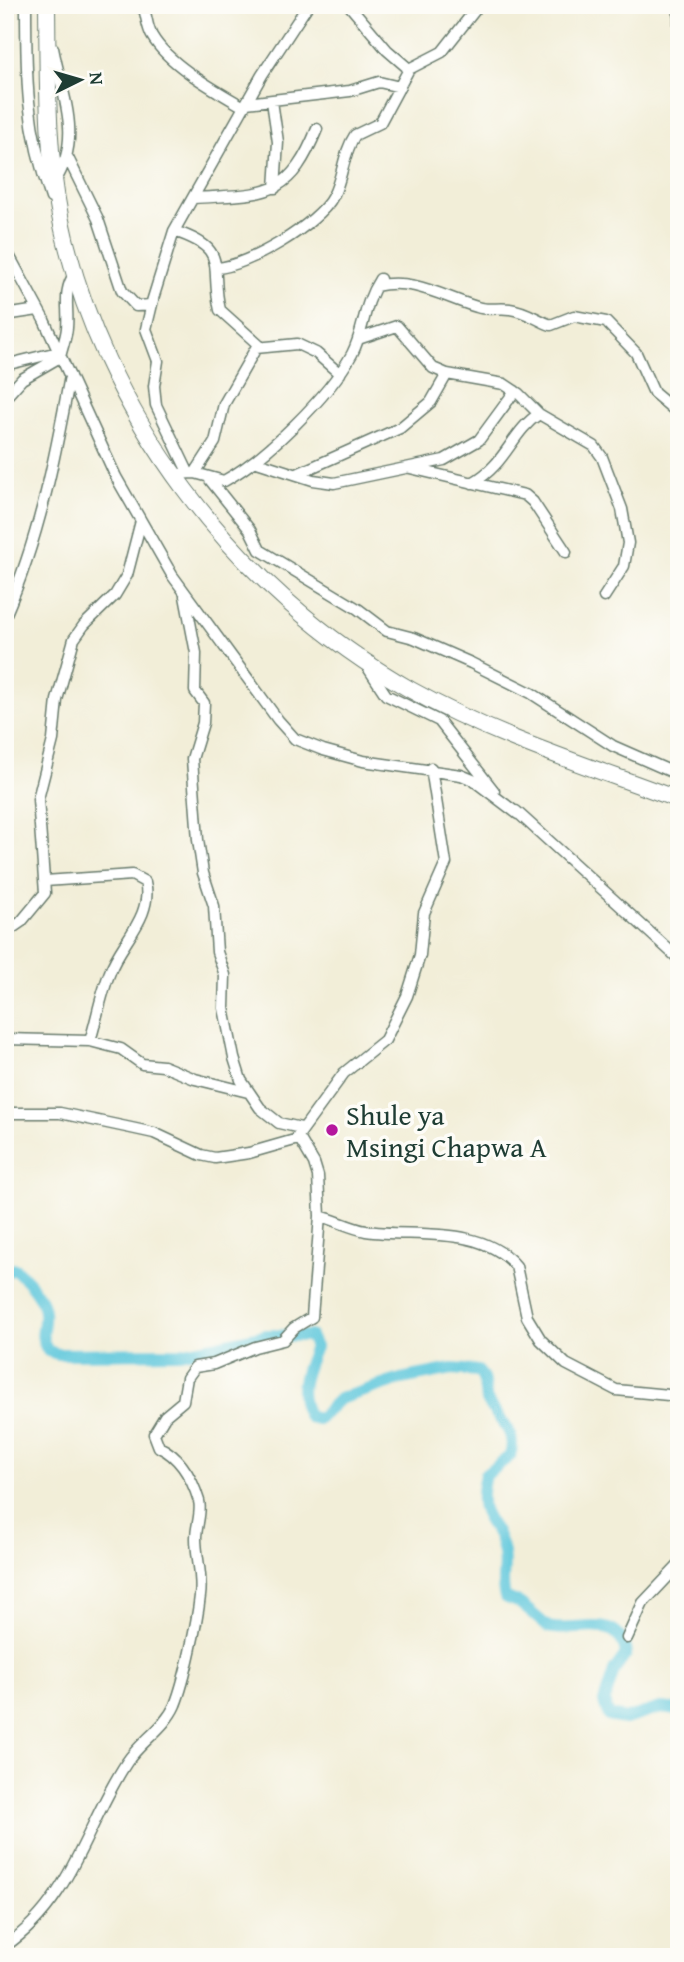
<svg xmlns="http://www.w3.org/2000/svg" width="684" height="1962" viewBox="0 0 684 1962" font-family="'Gentium Book Plus',serif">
  <rect width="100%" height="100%" fill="#fdfcf7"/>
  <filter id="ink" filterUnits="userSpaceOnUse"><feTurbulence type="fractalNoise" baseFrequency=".0143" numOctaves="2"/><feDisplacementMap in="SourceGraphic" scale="14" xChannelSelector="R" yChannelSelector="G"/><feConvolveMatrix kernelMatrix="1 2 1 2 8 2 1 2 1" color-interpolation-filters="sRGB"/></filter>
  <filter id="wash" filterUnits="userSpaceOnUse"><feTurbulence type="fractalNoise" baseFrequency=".00686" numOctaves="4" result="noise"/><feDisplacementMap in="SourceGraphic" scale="28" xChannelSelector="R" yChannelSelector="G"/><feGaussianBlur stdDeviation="1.57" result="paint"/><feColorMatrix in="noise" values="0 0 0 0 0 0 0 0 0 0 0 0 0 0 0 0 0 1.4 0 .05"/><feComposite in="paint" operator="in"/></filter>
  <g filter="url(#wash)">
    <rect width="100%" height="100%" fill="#f2eed8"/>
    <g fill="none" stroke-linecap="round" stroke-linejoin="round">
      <path stroke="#60c8dc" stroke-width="12" d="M5,1272L15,1269C26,1279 43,1297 44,1312C46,1330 37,1332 48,1351L58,1354L180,1353L265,1335L310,1336L315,1347C305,1372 295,1392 309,1417L319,1419L339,1399L401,1379L452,1369L478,1371C488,1381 482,1391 488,1402C499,1422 518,1430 510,1456L485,1475C473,1523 498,1519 503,1553C506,1568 500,1581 505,1597L521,1604L548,1627C578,1635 619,1610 626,1654L614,1671L604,1702L609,1716L625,1719L661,1708L679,1710"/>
    </g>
  </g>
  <g filter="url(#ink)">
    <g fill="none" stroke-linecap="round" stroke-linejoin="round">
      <defs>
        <path id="minor" d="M26,5C26,78 26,128 51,198
          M135,5L144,9C147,18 147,27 152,36C169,65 215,90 244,107
          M349,5L387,50L409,69
          M679,11V40
          M53,48C62,96 84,137 54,183
          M272,101L278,142L275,188
          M246,103L350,91L379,82L400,87
          M68,158L98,219L122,291L136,306L151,305L174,231L262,75L308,5
          M194,198C264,193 288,201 317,129
          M174,231C231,250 209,264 220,310L260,346
          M5,248L44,320L116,477L172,575L278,720L295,739L323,750L363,761L461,775L473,780L518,814
          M217,268C248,266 319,224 333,196C343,177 343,153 355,135L380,123L409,69L442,52L479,5
          M376,286C413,277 443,297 477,307C488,311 499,307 510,309C526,311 537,320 551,325L574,316L606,322L636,353L654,393L679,414
          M153,300L146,329L158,361L154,386L156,405L188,472
          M5,315L38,310
          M358,339L397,326L433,368L447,374L504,384L519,394L539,414
          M5,365L58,352
          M5,398L22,379L60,357C62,348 66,338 67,328C69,307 62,292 75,273
          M254,461L313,480L334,483L444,460L479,440L515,391
          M410,468L525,495L533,502L566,552
          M195,473L215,442L224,404L256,348L297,344L316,353L340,374
          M174,474L195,473L224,481C266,458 329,396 352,354C365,329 362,307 380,279
          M297,474L400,428L431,402L447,374
          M210,480L250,530L260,550L358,609L387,631L414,638L471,663L531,693L613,746L679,775
          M472,483C506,465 512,431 539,414L594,446L602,457L622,509L628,543L624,566L604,597
          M185,596L196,653L195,691L204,703L203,723L192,759L198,840L203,873L214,906L217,952L225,975L224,1008L234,1058L241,1080L260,1108L279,1123L301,1128
          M5,616C39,539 55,458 70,376
          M363,660L386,695L439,721L494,791
          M516,811L679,959
          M5,873V916
          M45,881L132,875L145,882C154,916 120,943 110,972C101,994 97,1018 90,1041
          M5,933L21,922L45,893L38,799L53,740L57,700L74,639L84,625L115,595L127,575L141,521
          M5,1039L90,1041L121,1049L142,1064L163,1066L195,1079L248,1092
          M5,1113H60L131,1128L154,1133L201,1155L215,1158L249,1153L298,1139
          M320,1216C336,1220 350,1228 366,1231C414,1238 480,1224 516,1266L527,1317L541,1340L566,1364L616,1390L679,1396
          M627,1638L643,1603L679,1565
          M5,1946C73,1900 85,1825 127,1762C141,1741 165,1728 175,1705C185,1680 197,1623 200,1596C203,1577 196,1557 196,1538C196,1526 202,1512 199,1501C192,1478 181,1457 159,1447L154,1434L165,1416L183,1401L187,1378L195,1367L214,1364L255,1347L283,1340L294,1328L312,1317L320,1216L318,1176L314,1163L298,1136L344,1073L385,1040L407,996L420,955L424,913L446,863L431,768"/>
        <path id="highway" d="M47,5C48,76 46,147 60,216C100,413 237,592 411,690C495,737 589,766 679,800"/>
      </defs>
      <use href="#minor" stroke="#697b6d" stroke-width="13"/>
      <use href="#highway" stroke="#697b6d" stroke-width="18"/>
      <use href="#minor" stroke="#fff" stroke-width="10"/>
      <use href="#highway" stroke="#fff" stroke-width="16"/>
    </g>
  </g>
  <circle fill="#b5179e" stroke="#fdfcf7" stroke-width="2.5" cx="332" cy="1130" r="7"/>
  <g text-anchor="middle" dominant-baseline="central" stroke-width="7" stroke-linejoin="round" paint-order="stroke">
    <g font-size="28" fill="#1f3d34" stroke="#fdfcf7" text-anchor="start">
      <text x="346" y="1114">Shule ya<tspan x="346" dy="32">Msingi Chapwa A</tspan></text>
    </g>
  </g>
  <rect width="684" height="1962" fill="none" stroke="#fdfcf7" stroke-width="28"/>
  <g transform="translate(80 80) rotate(85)" stroke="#fdfcf7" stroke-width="5" paint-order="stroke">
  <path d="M0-5L12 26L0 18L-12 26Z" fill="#1f3d34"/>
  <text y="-10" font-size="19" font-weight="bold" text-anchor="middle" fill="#1f3d34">N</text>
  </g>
</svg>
